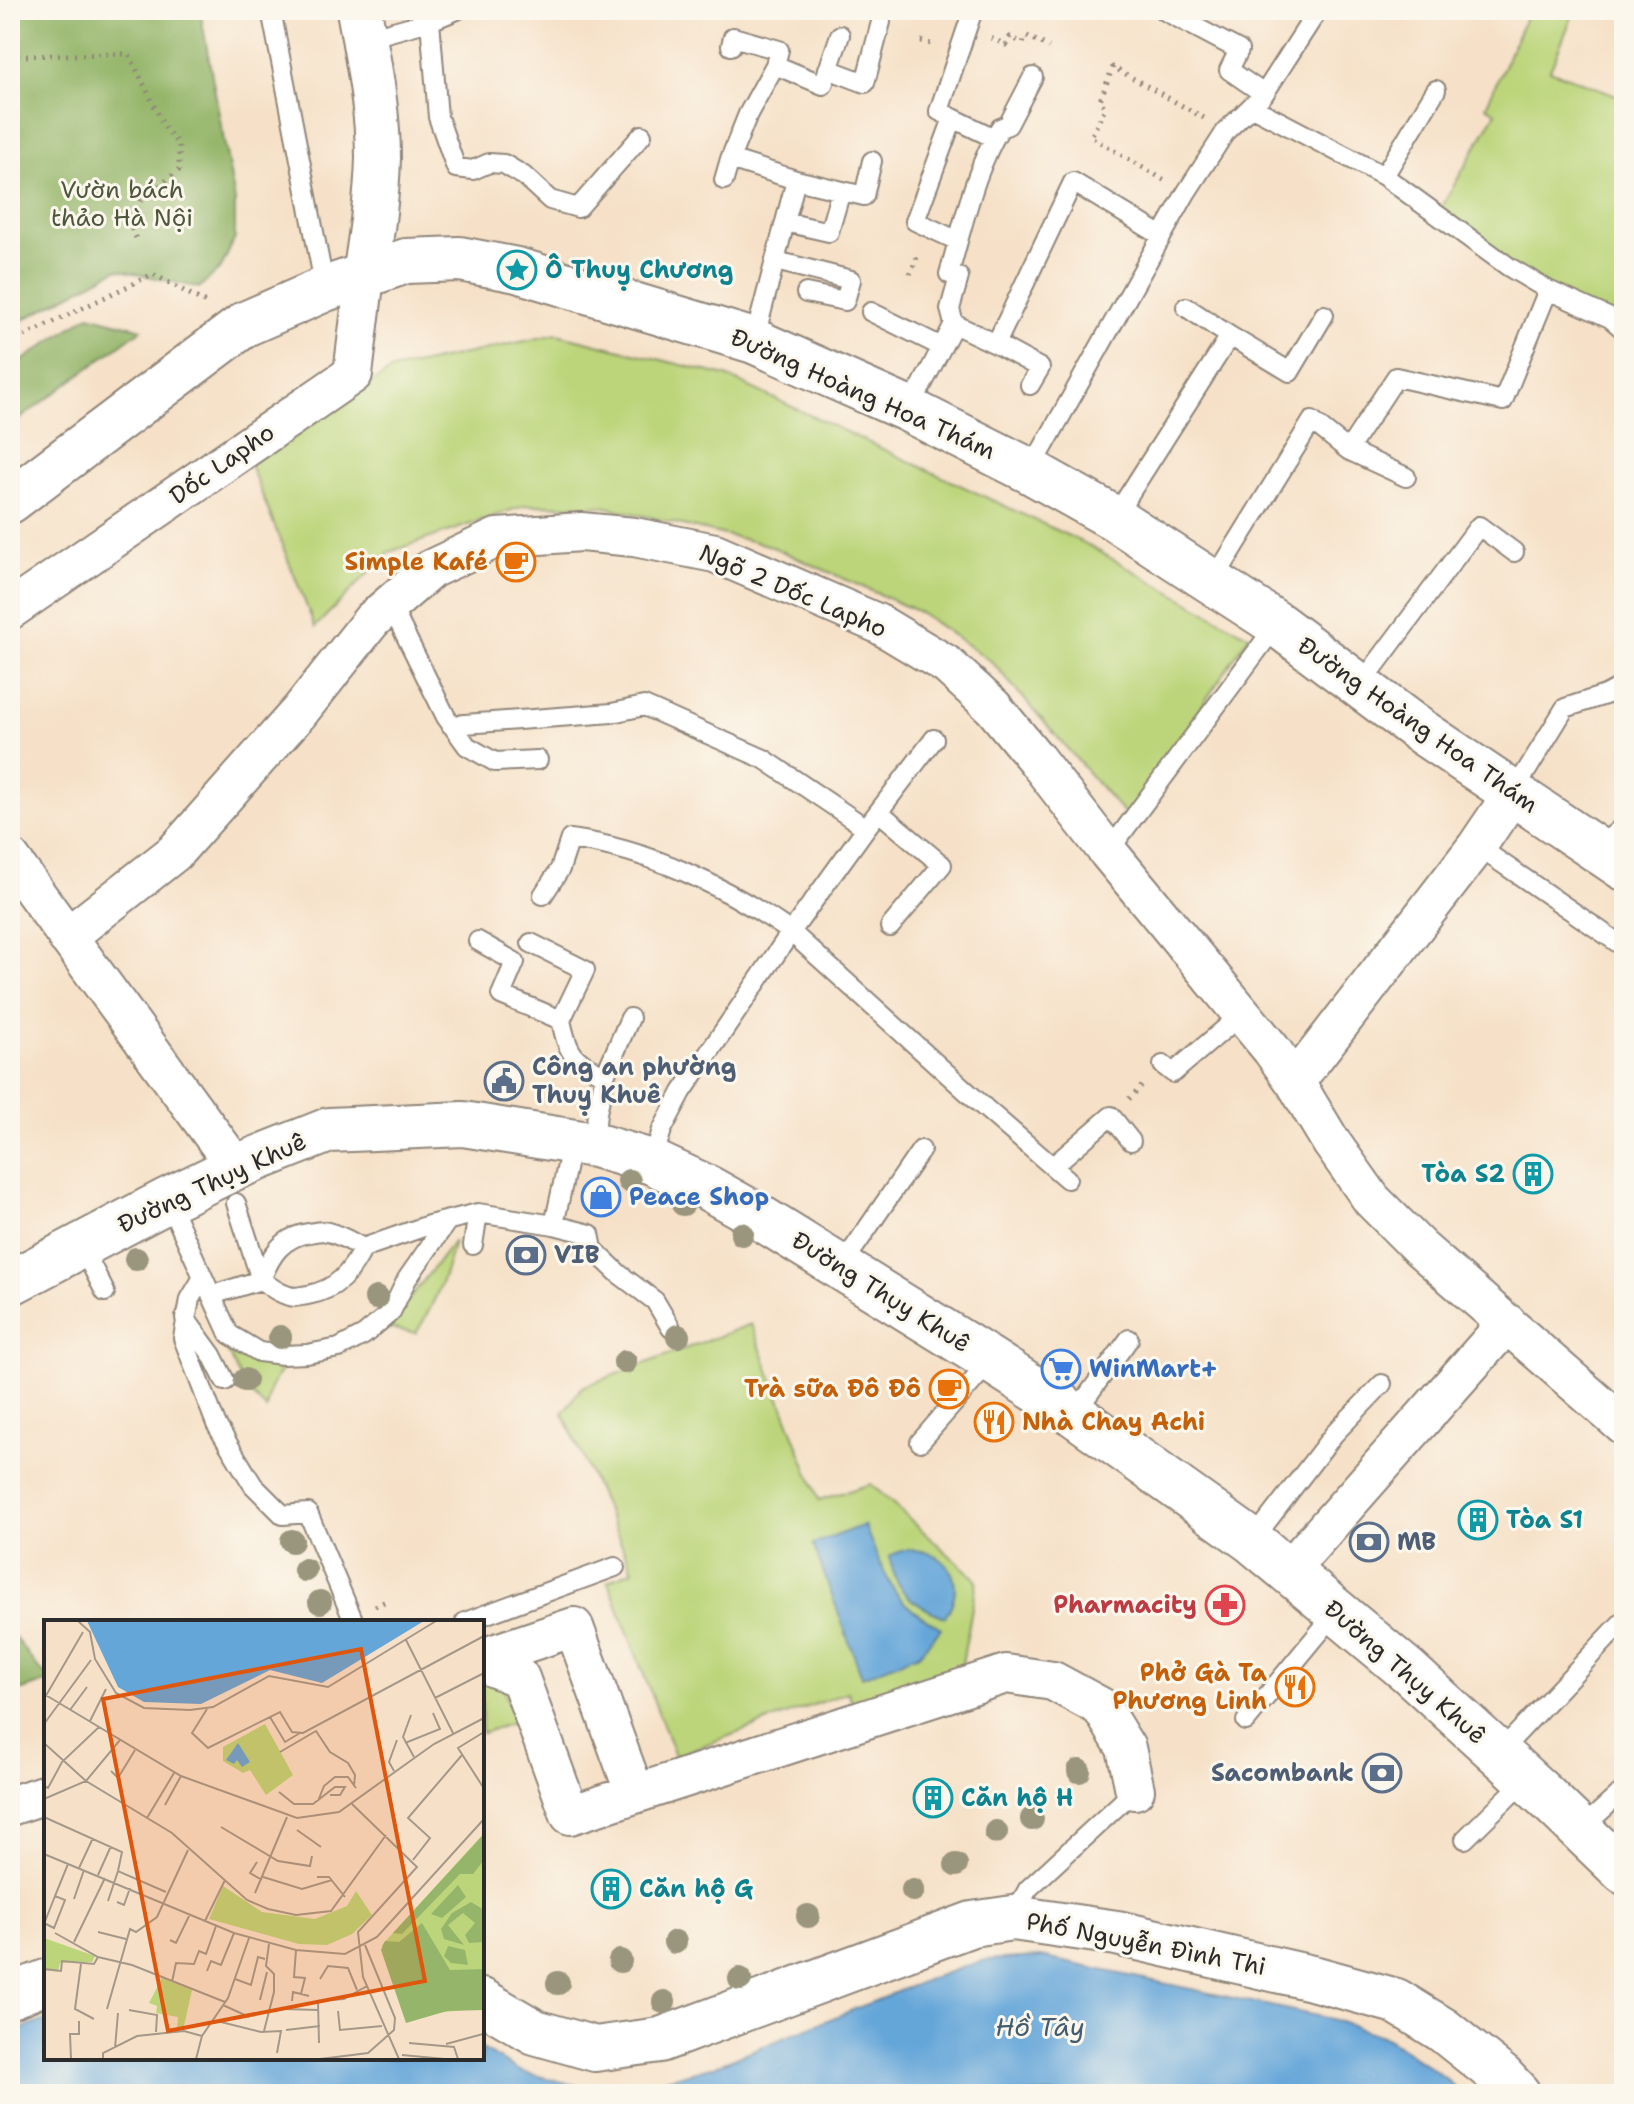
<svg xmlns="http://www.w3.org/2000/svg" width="1634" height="2104" viewBox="0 0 1634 2104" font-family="'Shantell Sans',sans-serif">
  <rect width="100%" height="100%" fill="#fbf7ec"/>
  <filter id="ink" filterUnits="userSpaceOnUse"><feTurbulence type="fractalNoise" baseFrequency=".0125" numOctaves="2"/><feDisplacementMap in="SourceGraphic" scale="16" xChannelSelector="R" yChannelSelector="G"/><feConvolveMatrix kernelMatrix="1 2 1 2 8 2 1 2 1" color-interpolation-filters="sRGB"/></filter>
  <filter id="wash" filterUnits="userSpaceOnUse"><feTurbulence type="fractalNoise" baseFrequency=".006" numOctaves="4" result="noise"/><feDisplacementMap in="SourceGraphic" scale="32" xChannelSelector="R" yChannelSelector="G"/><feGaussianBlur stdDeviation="1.8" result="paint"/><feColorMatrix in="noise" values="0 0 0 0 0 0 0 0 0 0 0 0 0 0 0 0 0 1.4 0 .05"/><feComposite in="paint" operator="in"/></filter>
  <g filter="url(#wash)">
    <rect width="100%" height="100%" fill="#f6e1c8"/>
    <path fill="#bcd57a" stroke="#748052" stroke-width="2" d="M1529,10H1575L1550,70L1624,98V293L1604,330L1436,217L1496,112L1486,106Z
      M557,334L726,376L1084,543L1249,636L1127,817L992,662L919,612L768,545L602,506L526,505L389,552L315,627L249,462L392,370Z
      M454,1241C446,1275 435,1304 416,1333L387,1328Z
      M751,1324L819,1500L871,1484L977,1580L961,1669L856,1711L848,1692L675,1756L608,1581L633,1570L563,1413L582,1387Z
      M227,1350L287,1360L270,1388L266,1409L245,1388Z
      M482,1680L503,1688L515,1722L482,1733Z"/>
    <path fill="#95b66a" stroke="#60704a" stroke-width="2" d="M10,10H200L235,201V238L221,268L199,288L117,269L10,327Z
      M89,315L142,329L10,426V369Z
      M10,1631L38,1668L46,1675V1682L10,1694Z"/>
    <path fill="#65a6d9" stroke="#486882" stroke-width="2" d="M864,1525C873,1546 881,1569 893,1588C903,1606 924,1618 941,1628L919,1654L862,1677L813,1544Z
      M903,1550C945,1547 970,1579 945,1617C913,1605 894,1592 890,1556Z
      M1041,1957L1331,2019L1387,2038L1445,2078L1462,2094H10V2033L46,2020V2058H482V2049L522,2072L579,2086H640L714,2066L934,1977L985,1960Z"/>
  </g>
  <g filter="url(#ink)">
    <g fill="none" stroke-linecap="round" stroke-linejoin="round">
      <defs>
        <path id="service" d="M271,10L325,289
          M1163,10L1239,50L1229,70L1264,94
          M430,21L438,117L456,168L473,170L489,163L504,164L524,176L550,200L578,208L642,135
          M364,39L430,21L457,10
          M731,46L733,37L779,50L775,65L748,114L730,159L796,180L754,341
          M775,65L823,85L840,35
          M828,69L865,83L881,22
          M1252,107L1384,176L1509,267L1548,290L1610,318L1624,330
          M953,118L994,138
          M1384,176L1436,90
          M724,180L730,159
          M796,180L864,196L872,161
          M785,222L829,232L841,191
          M958,241C969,202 979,163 1000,128L1008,125L1033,77
          M776,261L851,280L845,301L806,293
          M1186,307L1230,336
          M871,312L942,347
          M954,324L996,344L1073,182L1162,236
          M996,344L1040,368L1030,385
          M909,410L954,324L950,309L959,277L949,274L958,241L915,221L953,118L939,111L973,10
          M1348,450L1406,477
          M1030,471L1186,193L1226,131L1264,94L1318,10
          M1114,518L1230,336L1290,372L1324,315
          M1212,583L1312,421L1348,450L1396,377L1503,401L1548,290
          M390,604L446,717L467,746L495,762L538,760
          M1359,687L1479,526L1514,552
          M451,725L612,713L644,706L764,759L866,828
          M1513,793L1565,708L1605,695L1624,685
          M879,812L942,865L890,927
          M1477,846L1624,947
          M1596,849L1624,826
          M1108,852L1277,624
          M543,895L560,869L570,839C648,849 727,887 791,932L985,1108L1067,1179
          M478,941L515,962L501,995L561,1020C568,1054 573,1061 605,1075
          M531,943L585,970L561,1020
          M1163,1065L1173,1073L1242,1014
          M594,1145L597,1113L605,1075L630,1018
          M652,1162L662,1130L682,1092L791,932L866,828L934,739
          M1053,1166L1111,1116L1131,1141
          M168,1200L229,1334L259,1352L283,1355L307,1354L339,1348L364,1335L391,1312L407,1279L448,1220
          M554,1225L572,1142
          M81,1245L105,1292
          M473,1245L478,1213
          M363,1248C352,1242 341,1235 328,1232C321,1230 315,1232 309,1233C281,1237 270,1257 261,1280C271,1287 282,1296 295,1297C296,1297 307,1295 308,1295C336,1290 351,1273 363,1248L429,1225L478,1213L554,1225L590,1234L593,1249L619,1274L655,1301L671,1328
          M841,1267L921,1150
          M203,1277L190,1299L183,1338L216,1424L253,1485L283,1515L308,1513L354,1622
          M212,1295L261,1280L236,1203
          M185,1318L212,1355L225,1381
          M1074,1414L1129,1339
          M920,1442L980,1373L990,1360
          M1252,1541L1334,1434L1382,1384
          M465,1622L615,1567
          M1246,1721L1337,1611
          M1498,1754L1624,1620
          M1580,1830L1624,1790
          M1465,1839L1513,1792
          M1013,1917L1028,1889L1135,1790"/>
        <path id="minor" d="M10,610L353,374L365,276
          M10,858L236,1167
          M67,937L174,853L300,711L372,620L431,569L497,538L581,532L634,537L715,553L879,624L947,665L993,707L1036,759L1108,852L1271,1049L1295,1082L1331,1142L1372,1200L1420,1248L1624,1426
          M1295,1082L1477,846L1513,793
          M1289,1570L1507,1323
          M482,1658L574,1627L635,1794
          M482,1663L520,1678L570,1815L1006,1674L1053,1681L1101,1707L1126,1748L1135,1790
          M10,1806L46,1794"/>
        <path id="tertiary" d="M359,10C368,59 378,109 378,158C377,198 371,237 365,276
          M10,1996L46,1982
          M482,2001L535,2032L595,2049L660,2040L972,1924L1013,1918L1117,1933L1316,1979L1396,2001L1443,2030L1502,2077L1518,2094"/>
        <path id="secondary" d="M10,501L245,324L325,289L406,261L460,259L517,270L754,341L909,410L1030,471L1114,518L1277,624L1416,728L1624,868
          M10,1283L168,1200L236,1167L329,1130L463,1124L594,1145L652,1162L708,1188L756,1215L990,1360L1074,1414L1252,1541L1408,1671L1545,1796L1624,1872"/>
      </defs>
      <use href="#service" stroke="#90867a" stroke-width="22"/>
      <use href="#minor" stroke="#90867a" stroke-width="42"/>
      <use href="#tertiary" stroke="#90867a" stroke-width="48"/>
      <use href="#secondary" stroke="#90867a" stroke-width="48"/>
      <path stroke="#90867a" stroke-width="5" stroke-dasharray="2 6" stroke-linecap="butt" d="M991,38L1006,45L1010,37L1023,43L1027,36L1049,47
        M921,41L934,45
        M10,56L129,54L165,128L179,145V170L141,201L130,225L138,242
        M1164,180L1091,137L1105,108L1100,100L1113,67L1204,118
        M910,274L919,253
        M10,343L153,274L206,303
        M1129,1099L1145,1083
        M375,1606L386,1601"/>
      <use href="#service" stroke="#fff" stroke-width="18"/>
      <use href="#minor" stroke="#fff" stroke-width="38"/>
      <use href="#tertiary" stroke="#fff" stroke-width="44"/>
      <use href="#secondary" stroke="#fff" stroke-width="44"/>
    </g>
    <g fill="#9a957d">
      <circle cx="629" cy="1181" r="12"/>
      <circle cx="683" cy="1204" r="12"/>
      <circle cx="742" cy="1234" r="12"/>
      <circle cx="136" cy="1259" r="12"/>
      <circle cx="376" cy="1298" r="12"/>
      <circle cx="678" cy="1336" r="12"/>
      <circle cx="280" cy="1337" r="12"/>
      <circle cx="625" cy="1362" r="12"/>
      <circle cx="245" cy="1380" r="12"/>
      <circle cx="292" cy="1541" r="12"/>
      <circle cx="305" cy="1570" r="12"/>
      <circle cx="320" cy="1602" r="12"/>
      <circle cx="1079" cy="1771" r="12"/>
      <circle cx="1032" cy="1819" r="12"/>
      <circle cx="996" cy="1832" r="12"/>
      <circle cx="956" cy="1865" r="12"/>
      <circle cx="913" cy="1890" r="12"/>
      <circle cx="808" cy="1916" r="12"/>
      <circle cx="675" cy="1942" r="12"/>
      <circle cx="620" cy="1961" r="12"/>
      <circle cx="740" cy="1979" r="12"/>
      <circle cx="558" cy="1983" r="12"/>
      <circle cx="664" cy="2002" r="12"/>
    </g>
  </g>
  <defs>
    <symbol id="sight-ring" viewBox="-11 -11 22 22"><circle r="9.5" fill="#fbf7ec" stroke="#0f9aa8" stroke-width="1.5"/><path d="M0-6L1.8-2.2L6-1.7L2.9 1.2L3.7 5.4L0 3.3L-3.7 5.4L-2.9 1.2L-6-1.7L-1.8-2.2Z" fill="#0f9aa8"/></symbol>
    <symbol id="cafe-ring" viewBox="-11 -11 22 22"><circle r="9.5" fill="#fbf7ec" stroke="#e8710a" stroke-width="1.5"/><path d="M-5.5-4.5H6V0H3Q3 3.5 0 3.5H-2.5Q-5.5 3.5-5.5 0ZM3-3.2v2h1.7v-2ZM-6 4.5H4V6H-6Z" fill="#e8710a"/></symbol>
    <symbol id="civic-ring" viewBox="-11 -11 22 22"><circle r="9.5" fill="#fbf7ec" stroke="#5c6f8a" stroke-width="1.5"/><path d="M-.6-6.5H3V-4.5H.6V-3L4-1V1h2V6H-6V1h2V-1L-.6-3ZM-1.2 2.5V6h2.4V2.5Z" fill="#5c6f8a"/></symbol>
    <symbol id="building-ring" viewBox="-11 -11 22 22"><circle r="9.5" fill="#fbf7ec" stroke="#0f9aa8" stroke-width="1.5"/><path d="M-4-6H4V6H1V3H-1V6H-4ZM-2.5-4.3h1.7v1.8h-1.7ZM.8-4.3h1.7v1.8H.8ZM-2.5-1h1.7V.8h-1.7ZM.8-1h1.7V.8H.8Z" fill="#0f9aa8"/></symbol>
    <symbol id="shop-ring" viewBox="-11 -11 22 22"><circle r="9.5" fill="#fbf7ec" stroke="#3f7fe0" stroke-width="1.5"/><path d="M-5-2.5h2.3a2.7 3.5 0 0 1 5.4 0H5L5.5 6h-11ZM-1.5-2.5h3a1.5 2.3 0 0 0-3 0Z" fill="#3f7fe0"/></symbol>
    <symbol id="bank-ring" viewBox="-11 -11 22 22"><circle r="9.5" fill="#fbf7ec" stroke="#5c6f8a" stroke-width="1.5"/><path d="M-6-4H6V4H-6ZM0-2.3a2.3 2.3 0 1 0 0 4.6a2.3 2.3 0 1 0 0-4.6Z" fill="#5c6f8a"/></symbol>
    <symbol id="supermarket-ring" viewBox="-11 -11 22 22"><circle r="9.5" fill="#fbf7ec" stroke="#3f7fe0" stroke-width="1.5"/><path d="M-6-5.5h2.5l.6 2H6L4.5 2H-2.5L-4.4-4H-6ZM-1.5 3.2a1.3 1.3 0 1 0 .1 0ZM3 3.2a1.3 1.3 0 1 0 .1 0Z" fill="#3f7fe0"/></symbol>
    <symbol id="restaurant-ring" viewBox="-11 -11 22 22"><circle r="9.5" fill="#fbf7ec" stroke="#e8710a" stroke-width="1.5"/><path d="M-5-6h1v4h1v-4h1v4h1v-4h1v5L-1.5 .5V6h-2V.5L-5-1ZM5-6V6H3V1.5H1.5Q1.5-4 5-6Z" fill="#e8710a"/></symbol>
    <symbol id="pharmacy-ring" viewBox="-11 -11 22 22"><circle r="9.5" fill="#fbf7ec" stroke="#e0444e" stroke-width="1.5"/><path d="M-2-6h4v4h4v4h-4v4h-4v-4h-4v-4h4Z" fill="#e0444e"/></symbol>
  </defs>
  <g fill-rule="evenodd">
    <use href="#sight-ring" x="495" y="248" width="44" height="44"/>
    <use href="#cafe-ring" x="494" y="540" width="44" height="44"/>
    <use href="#civic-ring" x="482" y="1059" width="44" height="44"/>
    <use href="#building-ring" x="1511" y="1152" width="44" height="44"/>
    <use href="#shop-ring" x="579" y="1175" width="44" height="44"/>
    <use href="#bank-ring" x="504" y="1233" width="44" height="44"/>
    <use href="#supermarket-ring" x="1039" y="1347" width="44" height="44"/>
    <use href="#cafe-ring" x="927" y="1367" width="44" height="44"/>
    <use href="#restaurant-ring" x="972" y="1400" width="44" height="44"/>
    <use href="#building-ring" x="1456" y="1498" width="44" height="44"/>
    <use href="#bank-ring" x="1347" y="1520" width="44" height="44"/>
    <use href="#pharmacy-ring" x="1203" y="1583" width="44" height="44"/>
    <use href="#restaurant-ring" x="1273" y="1665" width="44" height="44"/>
    <use href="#bank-ring" x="1360" y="1751" width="44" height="44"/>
    <use href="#building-ring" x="911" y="1776" width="44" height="44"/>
    <use href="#building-ring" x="589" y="1867" width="44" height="44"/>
  </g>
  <g text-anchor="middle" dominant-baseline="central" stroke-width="6" stroke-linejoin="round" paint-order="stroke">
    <g font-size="24" fill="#4f563f" stroke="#fbf7ec">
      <text x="122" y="190">Vườn bách<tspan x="122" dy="28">thảo Hà Nội</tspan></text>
    </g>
    <g font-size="24" font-weight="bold" fill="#0d838f" stroke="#fbf7ec" text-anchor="start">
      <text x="545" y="270">Ô Thuỵ Chương</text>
      <text x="1505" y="1174" text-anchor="end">Tòa S2</text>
      <text x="1506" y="1520">Tòa S1</text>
      <text x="961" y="1798">Căn hộ H</text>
      <text x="639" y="1889">Căn hộ G</text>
    </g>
    <g font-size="24" fill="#2b2b2b" stroke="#fbf7ec">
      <text transform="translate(863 394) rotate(24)">Đường Hoàng Hoa Thám</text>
      <text transform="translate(222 464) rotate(-35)">Dốc Lapho</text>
      <text transform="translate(793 591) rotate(23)">Ngõ 2 Dốc Lapho</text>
      <text transform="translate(1418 725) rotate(35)">Đường Hoàng Hoa Thám</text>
      <text transform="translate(212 1183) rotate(-25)">Đường Thụy Khuê</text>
      <text transform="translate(881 1292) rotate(32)">Đường Thụy Khuê</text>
      <text transform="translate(1405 1672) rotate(41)">Đường Thụy Khuê</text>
      <text transform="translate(1146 1944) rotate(11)">Phố Nguyễn Đình Thi</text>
    </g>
    <g font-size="24" font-weight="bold" fill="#c56008" stroke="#fbf7ec" text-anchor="end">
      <text x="488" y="562">Simple Kafé</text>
      <text x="921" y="1389">Trà sữa Đô Đô</text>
      <text x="1022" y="1422" text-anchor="start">Nhà Chay Achi</text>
      <text x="1267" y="1673">Phở Gà Ta<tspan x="1267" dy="28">Phương Linh</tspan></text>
    </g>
    <g font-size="24" font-weight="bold" fill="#4e5e75" stroke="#fbf7ec" text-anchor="start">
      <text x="532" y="1067">Công an phường<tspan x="532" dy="28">Thuỵ Khuê</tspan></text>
      <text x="554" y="1255">VIB</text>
      <text x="1397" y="1542">MB</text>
      <text x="1354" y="1773" text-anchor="end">Sacombank</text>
    </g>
    <g font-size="24" font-weight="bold" fill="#366cbe" stroke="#fbf7ec" text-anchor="start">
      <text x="629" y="1197">Peace Shop</text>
      <text x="1089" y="1369">WinMart+</text>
    </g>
    <g font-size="24" font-weight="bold" fill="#be3a42" stroke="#fbf7ec" text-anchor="end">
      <text x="1197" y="1605">Pharmacity</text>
    </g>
    <g font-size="26" font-style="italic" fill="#425c71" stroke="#fbf7ec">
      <text x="1040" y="2026">Hồ Tây</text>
    </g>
  </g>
  <g transform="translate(44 1620)">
    <rect width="440" height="440" fill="#f6e1c8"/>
    <path d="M221,104L249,155L222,175L206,150L199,153L179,141V127ZM440,213V388L361,396L338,325ZM179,266L218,292L271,299L303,286L312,271L328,295L308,314L283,325L255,324L165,299ZM0,318L51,336L48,342L16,343L14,352L0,350ZM118,358L148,370L139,410L133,408L134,397L112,393L113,386L105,383Z" fill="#bcd57a"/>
    <path d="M440,214V240L429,254H416L358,314L349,313ZM414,265L422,277L398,298L387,294ZM427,282L440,290V322L425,323L421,315L431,303L419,293L404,305L420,325L400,319L397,309L408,293ZM378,303L406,350L440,349V390L403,391L362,403L337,330L341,321L355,322ZM404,326L421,330L424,345L407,343L400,336Z" fill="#95b66a"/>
    <path d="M43,1H380L278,63L226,50L157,84L100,82L74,67ZM194,123L206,142L198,147L193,140L190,144L182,140Z" fill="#65a6d9"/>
    <path fill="none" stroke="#a59889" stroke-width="2" d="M34,1L46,12L51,39L72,73L100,88L146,90L169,87L225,56L284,67L392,1M362,20L409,113M0,74L137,156L253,198L295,192L390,124L440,98M391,78L440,53M0,79L39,12M163,89L148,113L164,128L236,92L248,112L259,113L440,16M26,90L43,67M367,95L359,117L370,137M226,97L241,122L256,113M46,101L62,69M0,104L47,40M0,123L42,161L128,213L203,280L224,289L252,295L287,291L342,215M361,123L396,109L389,93M236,132L272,111L286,132L304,143L311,155L310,166M67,151L74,158L91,130M350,151L345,142L353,120M0,166L4,168L18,142L55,107M439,167L414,128L440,112M235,172L250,184H269L291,167H301L296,175H286M0,179L42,161L76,120M274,181L280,166L291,157H304L312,168M308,184L373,247L314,312L319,357L355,439M121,185L137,156M0,197L78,232L74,251M103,198L130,153M177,207L234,241L266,246L268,236M253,210L277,227M0,234L190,313L252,330L301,334L333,317L440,199M369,240L386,218L364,198L418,135M213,242L206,253L218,260M35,248L49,218M54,255L67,226M219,257L258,269L288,260M273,257H285L301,277M211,273L243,197M30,279L40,250M64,281L74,251L122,272M73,282L80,285L86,268M161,301L181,260M0,303L10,308L21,280L11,276L24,244M0,304L11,276M54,312L82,319M11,313L54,337L88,345L181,382M126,320L132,323L146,294M30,322L61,258M252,330L250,357L261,358L257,374M37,344L31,389L50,399M0,349L17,351L18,341L50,344L54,337M163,351L167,341L177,345L190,313M191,359L207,365L214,337L221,339M276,359L284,346L304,348L313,370M128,362L132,343L150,344L155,331L162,334L172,306M216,380L223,352M248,381L249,372L265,376M179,385L205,397M63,389L86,309L92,312L113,297L144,230M239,389L274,390M85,390L113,395L112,412M294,391L296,410L338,406M173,401L217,412L237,411L233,433M242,410L276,406M220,411L230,372V354L222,346L225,324M275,423L274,381L300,379L323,366M365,423L410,427L414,439M402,424L439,414M71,428L74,393M358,435L401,439M27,439L26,414H35V401M59,439V433L93,416L140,411L158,416M152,439L158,416L184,378L205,318M276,439L324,433L350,410L351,398L321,325"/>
    <path fill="#df570e" fill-opacity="0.15" stroke="#df570e" stroke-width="4" d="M317,29L381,361L124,411L59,79Z"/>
    <rect width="440" height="440" fill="none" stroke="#2b2b2b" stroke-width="4"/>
  </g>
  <rect width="1634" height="2104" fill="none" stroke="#fbf7ec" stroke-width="40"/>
</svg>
